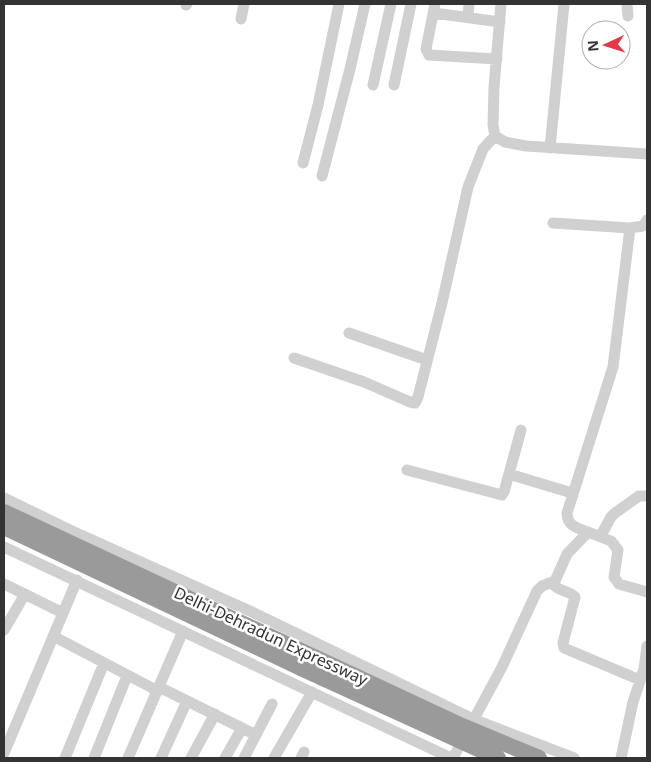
<svg xmlns="http://www.w3.org/2000/svg" width="651" height="762" viewBox="0 0 651 762" font-family="'Noto Sans',sans-serif">
  <rect width="100%" height="100%" fill="#fff"/>
  <g fill="none" stroke-linecap="round" stroke-linejoin="round">
    <path stroke="#d0d0d0" stroke-width="11" d="M435,4L426,49L429,55L497,59
      M501,4L494,87L493,125L495,136L505,142L526,146L647,154
      M627,4L628,16
      M186,5L187,4
      M434,13L500,22
      M468,17L469,4
      M241,19L244,4
      M373,85L391,4
      M394,85L411,4
      M550,148L564,4
      M303,163L318,105L339,4
      M322,176L350,69L365,4
      M553,223L630,228
      M349,333L427,360
      M294,358L364,382L410,402L415,403L418,397L442,303L468,187L483,149L495,136
      M407,470L502,495L504,492L521,430
      M509,474L572,493
      M4,498L72,531L254,613L475,720L574,758
      M588,532L611,541L618,550L614,577L619,584L647,592
      M600,537L611,517L615,513L639,496H647
      M4,547L451,758
      M552,583C558,592 569,590 575,597L563,643L564,648L640,680
      M4,584L63,613
      M4,630L25,594
      M53,636L158,691
      M159,687L256,735
      M4,753L77,580
      M65,758L104,663
      M94,758L127,676
      M128,758L183,631
      M161,758L187,701
      M191,758L215,714
      M225,758L242,728
      M244,758L272,704
      M274,758L312,692
      M301,758L304,752
      M453,758L502,667L537,591L542,586L555,581L567,554L588,532C577,528 567,526 567,513L613,367L630,228L643,226L647,220
      M621,758L633,702L644,669L647,646"/>
    <path stroke="#9a9a9a" stroke-width="16" d="M4,512L462,726L539,758
      M4,527L303,669L498,758"/>
  </g>
  <g text-anchor="middle" dominant-baseline="central" stroke-width="5" stroke-linejoin="round" paint-order="stroke">
    <g font-size="16" fill="#333" stroke="#fff">
      <text transform="translate(271 636) rotate(25)">Delhi-Dehradun Expressway</text>
    </g>
  </g>
  <rect width="651" height="762" fill="none" stroke="#333333" stroke-width="10"/>
  <g transform="translate(606 45) rotate(266)"><circle r="24" fill="#ffffff" stroke="#adadad"/>
  <path d="M0-4L9 19L0 12L-9 19Z" fill="#e63946"/>
  <text y="-8" font-size="14" font-weight="bold" text-anchor="middle" fill="#333333">N</text>
  </g>
</svg>
